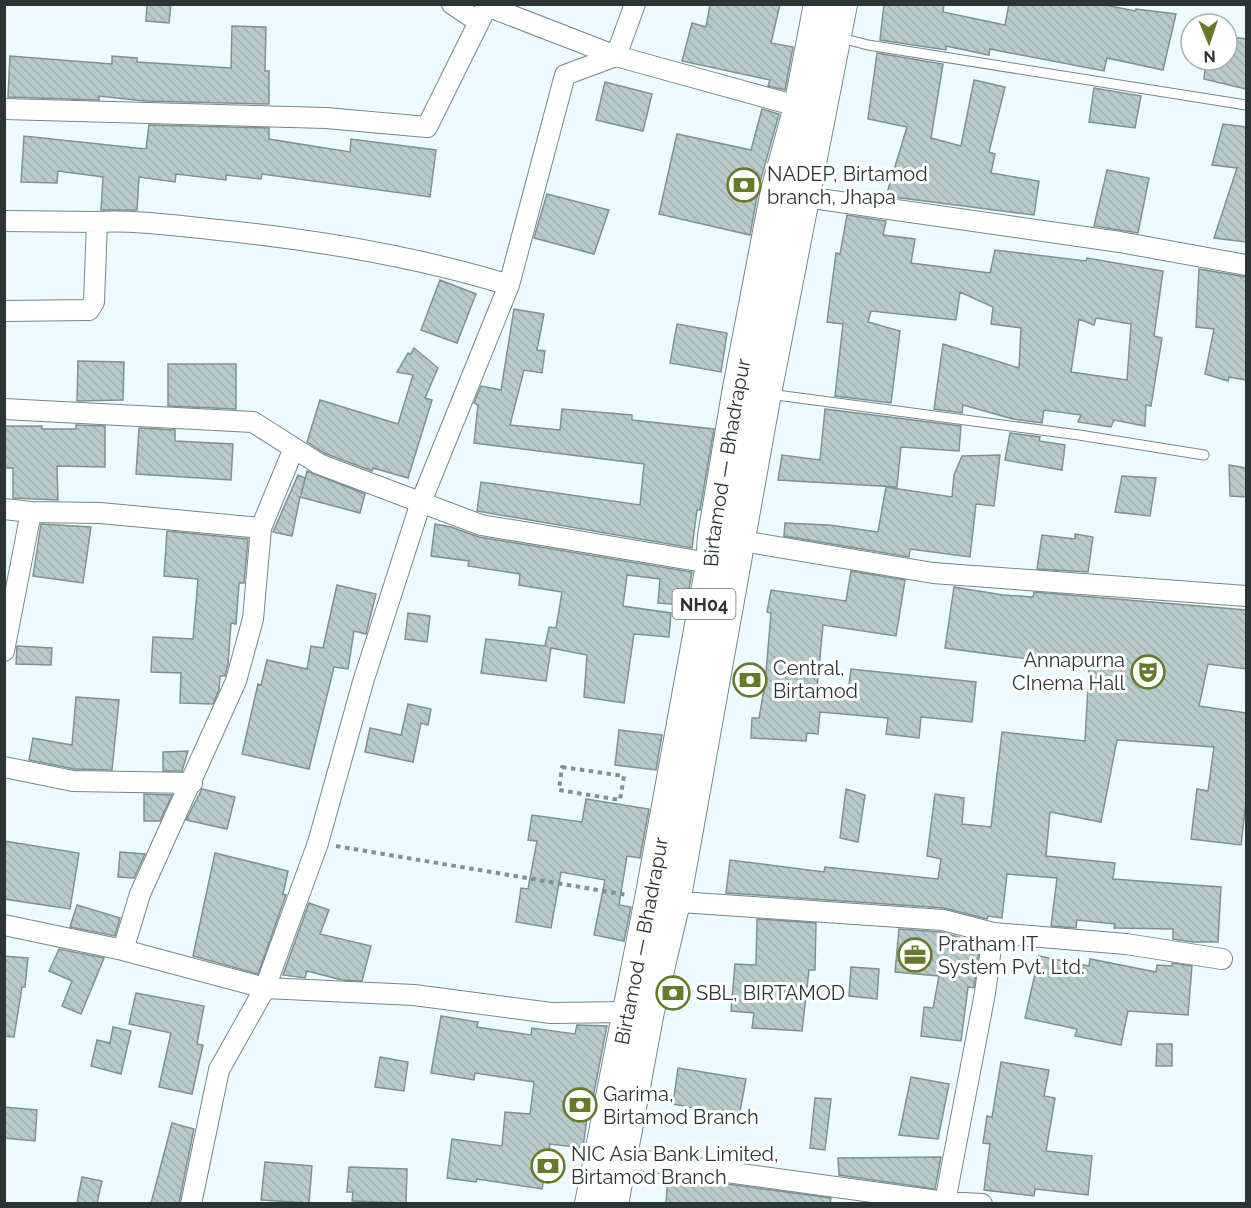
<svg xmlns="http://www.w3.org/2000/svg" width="1251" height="1208" viewBox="0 0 1251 1208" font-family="Raleway,sans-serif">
  <defs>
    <pattern id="building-back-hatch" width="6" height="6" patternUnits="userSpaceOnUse" patternTransform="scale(1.5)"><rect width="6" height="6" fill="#b8cbcb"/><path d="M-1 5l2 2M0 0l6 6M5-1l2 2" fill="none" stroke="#9eafaf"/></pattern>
  </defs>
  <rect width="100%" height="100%" fill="#ecfbff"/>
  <path fill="url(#building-back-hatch)" stroke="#7f9191" stroke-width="1.5" fill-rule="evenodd" d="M147,4H171L169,23L146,21Z
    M710,4H780L771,43L793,47L785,90L768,86L770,80L682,61L692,23L706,27Z
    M884,4H944L943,12L1005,25L1009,4H1100L1135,11L1136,9L1176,14L1163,70L1107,58L1104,71L990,49L989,55L946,46V50L880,40Z
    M232,26L266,27L265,71H269V104L145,101L99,96V100L8,97L10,56L112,64V56L137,58V62L231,68Z
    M1227,36L1246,39V89L1204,79L1206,60H1227Z
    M877,53L943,64L931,138L961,146L974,80L1005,87L989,152L995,154L991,173L1039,181L1034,215L886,196L907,127L868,119Z
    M605,82L652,94L643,131L596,120Z
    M1094,88L1141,96L1135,128L1089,122Z
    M762,109L779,114L759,186L750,235L659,214L677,134L751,150Z
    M1223,124L1246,127V242L1214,238L1237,168L1212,165Z
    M149,125L269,128V139L350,152L351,139L436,150L430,197L262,174L261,179L226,175V180L176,174L175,182L139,177L137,210H101L103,177L58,171L57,183L21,182L24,136L146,149Z
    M1107,170L1149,178L1138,233L1094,226Z
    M547,194L609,210L594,254L534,238Z
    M847,215L886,221L883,235L915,239L911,263L990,273L995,250L1086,261L1087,258L1163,271L1154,336L1162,338L1151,406L1146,405L1145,426L1114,420L1111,427L1078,422L1081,415L1044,410L1042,423L1013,419L963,405L962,413L934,409L943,344L1019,368L1021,328L991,324L993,307L960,292L956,320L871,311L868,322L900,331L891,403L835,396L843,324L827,322L836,253L840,254ZM1096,318L1131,324L1127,380L1071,372L1079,319L1094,325Z
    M1199,269L1246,277V380L1229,377L1228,381L1205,374L1214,329L1196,327Z
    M440,280L476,294L457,343L421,330Z
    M514,309L544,314L537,350L545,351L542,373L524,370L510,425L560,430L562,409L632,415V420L714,429L700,510H697L692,548L477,511L481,482L640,505L644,464L474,443L478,405L474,403L481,386L501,390Z
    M677,324L727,333L721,372L670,363Z
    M414,348L438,368L425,398L432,400L408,478L373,468L372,471L324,453L307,442L320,400L398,424L413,375L397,372L408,353L411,354Z
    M78,361L124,362L123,400L77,401Z
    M168,364H236V409L168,406Z
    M825,409L961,426L959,451L901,447L897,487L778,480L782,455L820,460Z
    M76,425L105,426V467L57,466L58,500L13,498V468H4V426H42V429H76Z
    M139,428L175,430V441L233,444L231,480L136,474Z
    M1010,433L1040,437L1039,441L1065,445L1062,470L1005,460Z
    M1000,455L994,506L976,504L970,557L910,549L909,557L784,536L785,523L829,525L878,532L886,487L952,497L954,475L962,456Z
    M1229,465L1246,468V497L1230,496Z
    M307,471L365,494L360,513L300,497L292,536L273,532L298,475L305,478L301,495Z
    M1122,476L1156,478L1150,516L1115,512Z
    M41,524L91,527L83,583L33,576Z
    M435,524L451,527L479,537L692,572L686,605L658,603L660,579L627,575L623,606L671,613L669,637L634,634L624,703L584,697L587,655L551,648L546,681L481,673L486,639L545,646L549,627L556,628L562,592L519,585L520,574L468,566L469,561L431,556Z
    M167,531L248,539L244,583H239L236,624L231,623L228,664L225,676H220L219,690L213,704L180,703L181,673L151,672L153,637L193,639L198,579L164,576Z
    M1075,534L1093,537L1088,572L1037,569L1042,535L1075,539Z
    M851,571L905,580L896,636L823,625L817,689L848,693L851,669L976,682L972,722L921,717L919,738L886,734L888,718L820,712L818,734L807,733L806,741L751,738L752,718H759L765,684L771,613L767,612L771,590L846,601Z
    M337,585L376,594L366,634L354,631L348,669L334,667L309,769L242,754L258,684L261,685L267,660L307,669L311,646L323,648Z
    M954,587L1003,595L1033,597L1034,592L1246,610V669L1208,664L1199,706L1246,713V802L1241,845L1191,839L1197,789L1208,791L1214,747L1117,740L1101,822L1050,812L1046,856L1115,863L1113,879L1221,887L1218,942H1193L1173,939V929L1114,928L1115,924L1077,920L1076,928L1051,926L1057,878L1007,874L1002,918L988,916L987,919L944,908L726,893L730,860L824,872L825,867L938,879L941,859L927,856L935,794L964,798L962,824L991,827L1002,732L1085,741L1089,667L945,648Z
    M408,613L430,616L427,642L405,639Z
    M17,646L52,648L51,665L16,664Z
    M76,697L119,700L112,770L74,769L29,760L33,738L72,745Z
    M408,704L431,709L428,725L421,723L413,762L365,752L370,728L401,735Z
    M619,730L662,735L656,770L615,765Z
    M188,751L182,771H163V752Z
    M202,789L235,797L227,829L186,820Z
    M846,789L865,795L858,842L840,838Z
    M144,794L172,795L160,821H144Z
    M586,799L649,809L640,858L627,856L619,905L631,907L624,941L594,935L605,880L561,872L551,928L516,922L521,888L528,889L537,841L528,840L532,815L582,822Z
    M4,841L79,853L70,909L4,899Z
    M120,852L145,854L134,878L118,877Z
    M215,853L288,871L283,894L286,895L258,974L193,956Z
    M309,903L329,910L320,934L371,946L362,981L342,980L307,971L305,978L283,975Z
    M77,905L120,918L115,936L70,927Z
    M757,919L816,923L815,970H809L802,1031L752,1028L754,1013L731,1011L735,964L756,965Z
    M899,929L941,932L980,943L974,988L968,987L961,1041L921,1036L924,1007L933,1008L939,976L895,972Z
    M59,949L104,958L81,1014L62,1006L72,981L49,971Z
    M4,956L28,958L25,987H22L14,1037L4,1036Z
    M1039,956L1089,966L1090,959L1156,972L1157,965L1172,966V963L1192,966L1188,1015L1128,1011L1121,1045L1075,1036L1077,1029L1025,1018Z
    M851,967L879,969L877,999L849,996Z
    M136,993L204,1006L197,1044L203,1045L192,1094L159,1087L171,1033L129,1024Z
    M441,1016L478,1022L477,1027L531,1035L532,1028L575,1034L577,1025L607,1026L589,1118H587L583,1148L550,1144L542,1189L477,1179L476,1182L447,1178L452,1139L502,1146L505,1112L530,1114L534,1082L475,1073L474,1080L431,1073Z
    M113,1027L131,1031L121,1074L91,1066L97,1040L110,1043Z
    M1157,1044H1172V1066H1156Z
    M380,1057L408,1062L404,1091L375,1087Z
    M1001,1062L1049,1070L1044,1096L1055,1098L1046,1151L1092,1156L1088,1195L1035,1189L1034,1196L984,1190L990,1144L983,1143L987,1116L992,1117Z
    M678,1068L746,1079L739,1117L673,1104Z
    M911,1077L949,1084L938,1139L899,1135Z
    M815,1098L831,1099L825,1150L810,1148Z
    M4,1107L37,1110L35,1141L4,1138Z
    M172,1123L194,1129L179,1203H151Z
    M941,1157L935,1189L839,1175L838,1158Z
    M265,1162L312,1166L309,1203L261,1200Z
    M349,1167L407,1169L406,1203L352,1201L353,1192H347Z
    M668,1176L831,1198L830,1203H666Z
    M82,1177L102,1181L97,1203H77Z"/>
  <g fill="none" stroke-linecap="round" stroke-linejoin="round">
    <defs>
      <path id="service" d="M841,38L868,45L1246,105
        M769,394L1079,435L1204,455"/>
      <path id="minor" d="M452,4L479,22
        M4,109L326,118L427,127L487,6L616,56L808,109
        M805,197L1120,242L1246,265
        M4,221L97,222L94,302L89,310L4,311
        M97,222C138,220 178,226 219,230C317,240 415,256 509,285
        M4,409L253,422L319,464L481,525L722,565
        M4,509L31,512
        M730,539L933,573L1246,596
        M4,651L31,512L100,513L261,528L294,448
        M4,767L73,781L192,783
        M665,901L943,920L993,933L1126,944L1222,959
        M4,925L123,950L265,988L414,995L551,1013L629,1012
        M123,950L140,894L236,681L253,619L261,528
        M610,1156L945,1202L982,1204
        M945,1202L985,993L993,933
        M191,1204L219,1070L265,988L318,843L363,682L421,502L509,285L565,75L616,56L635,4"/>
      <g id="primary">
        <path id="s1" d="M590,1204L650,899L711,565L713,536L738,388L776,191L799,107L819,4"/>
        <path d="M613,1204L649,1011L675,902L766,393L842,4"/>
      </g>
    </defs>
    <use href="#service" stroke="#76878b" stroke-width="11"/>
    <use href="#minor" stroke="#76878b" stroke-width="22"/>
    <use href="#primary" stroke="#76878b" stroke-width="32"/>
    <path stroke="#848f92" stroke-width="4" stroke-dasharray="4.5 4.5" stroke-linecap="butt" d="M562,767L624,776L620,800L559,790Z
      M336,846L628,895"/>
    <use href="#service" stroke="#fff" stroke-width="9"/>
    <use href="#minor" stroke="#fff" stroke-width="20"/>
    <use href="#primary" stroke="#fff" stroke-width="30"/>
  </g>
  <defs>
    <symbol id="bank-ring" viewBox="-11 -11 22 22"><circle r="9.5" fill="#fff" stroke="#667a2a" stroke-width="1.5"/><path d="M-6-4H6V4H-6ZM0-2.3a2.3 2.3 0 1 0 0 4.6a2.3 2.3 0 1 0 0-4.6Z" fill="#667a2a"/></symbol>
    <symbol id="theatre-ring" viewBox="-11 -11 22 22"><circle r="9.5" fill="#fff" stroke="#667a2a" stroke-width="1.5"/><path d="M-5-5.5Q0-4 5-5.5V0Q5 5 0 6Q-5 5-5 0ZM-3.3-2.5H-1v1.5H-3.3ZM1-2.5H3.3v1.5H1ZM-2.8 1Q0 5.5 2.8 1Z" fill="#667a2a"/></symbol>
    <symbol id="office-ring" viewBox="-11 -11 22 22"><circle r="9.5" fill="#fff" stroke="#667a2a" stroke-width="1.5"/><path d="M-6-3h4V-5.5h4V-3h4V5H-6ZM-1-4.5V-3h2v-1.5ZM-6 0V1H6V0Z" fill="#667a2a"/></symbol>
  </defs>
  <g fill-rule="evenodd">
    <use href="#bank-ring" x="725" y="166" width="38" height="38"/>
    <use href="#theatre-ring" x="1129" y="653" width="38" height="38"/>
    <use href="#bank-ring" x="731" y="661" width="38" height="38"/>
    <use href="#office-ring" x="896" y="936" width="38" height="38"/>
    <use href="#bank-ring" x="654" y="974" width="38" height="38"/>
    <use href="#bank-ring" x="561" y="1086" width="38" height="38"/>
    <use href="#bank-ring" x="529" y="1147" width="38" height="38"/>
  </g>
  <g text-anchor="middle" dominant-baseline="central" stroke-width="6" stroke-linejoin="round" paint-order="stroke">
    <rect fill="#fff" stroke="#6c7172" stroke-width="1.5" x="672.5" y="589" width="63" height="30" rx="4.5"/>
    <g font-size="18" font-weight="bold" fill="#2d3436">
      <text x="704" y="604">NH04</text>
    </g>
    <g font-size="20" fill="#2d3436" stroke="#fff" text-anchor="start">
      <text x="767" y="174">NADEP, Birtamod<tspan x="767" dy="23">branch, Jhapa</tspan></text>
      <text x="1125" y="660" text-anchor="end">Annapurna<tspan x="1125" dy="23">CInema Hall</tspan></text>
      <text x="773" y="668">Central,<tspan x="773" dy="23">Birtamod</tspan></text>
      <text x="938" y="944">Pratham IT<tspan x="938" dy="23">System Pvt. Ltd.</tspan></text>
      <text x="696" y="993">SBL, BIRTAMOD</text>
      <text x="603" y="1094">Garima,<tspan x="603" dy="23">Birtamod Branch</tspan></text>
      <text x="571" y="1154">NIC Asia Bank Limited,<tspan x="571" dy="23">Birtamod Branch</tspan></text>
    </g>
    <g font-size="20" fill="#2d3436" stroke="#fff">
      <text stroke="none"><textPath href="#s1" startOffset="754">Birtamod — Bhadrapur</textPath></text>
      <text stroke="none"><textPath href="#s1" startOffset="268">Birtamod — Bhadrapur</textPath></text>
    </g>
  </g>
  <rect width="1251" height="1208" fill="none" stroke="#2d3436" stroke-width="12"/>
  <g transform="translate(1209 42) rotate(178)"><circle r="28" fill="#ffffff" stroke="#abaeaf" stroke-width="1.5"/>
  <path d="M0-4.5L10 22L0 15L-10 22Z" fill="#667a2a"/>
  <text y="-9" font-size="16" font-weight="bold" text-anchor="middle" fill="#2d3436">N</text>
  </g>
</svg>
